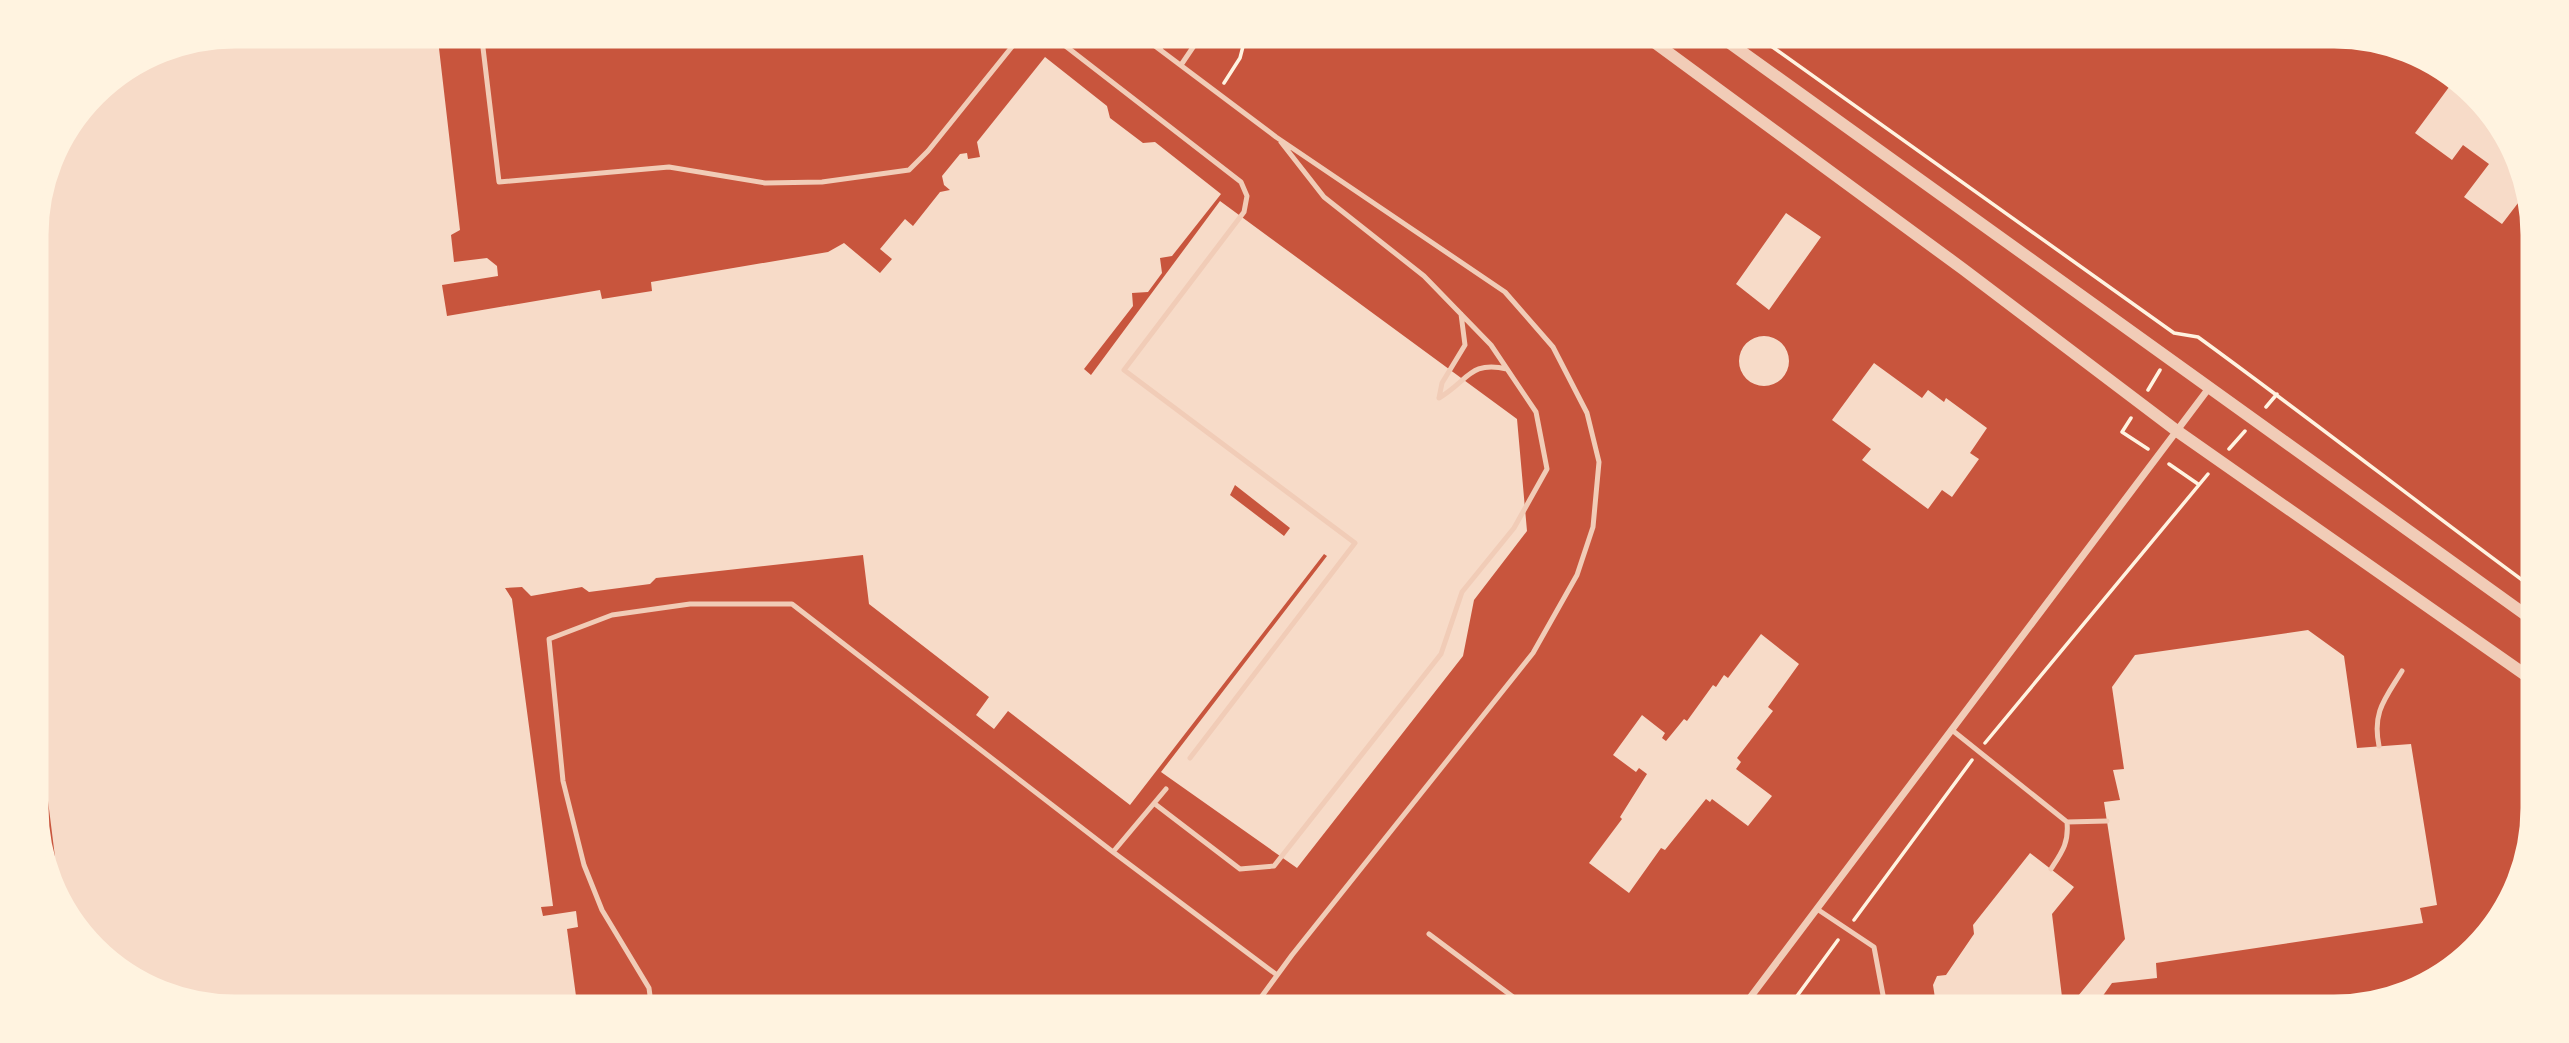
<svg xmlns="http://www.w3.org/2000/svg" width="2569" height="1043" viewBox="0 0 2569 1043" font-family="'Work Sans',sans-serif">
  <rect width="100%" height="100%" fill="#c8553d"/>
  <path fill="#f7dbc8" fill-rule="evenodd" d="M235,31H437L460,230L451,235L454,262L487,258L497,266L498,276L442,285L447,316L600,290L602,299L652,291L651,282L828,252L844,243L880,273L892,259L880,249L905,219L913,226L940,192L950,190L944,185L942,176L960,154L967,153L968,159L980,157L977,142L1045,57L1107,106L1110,118L1143,143L1155,142L1221,194L1172,256L1160,258L1162,273L1148,292L1132,293L1133,306L1084,369L1091,375L1220,201L1517,419L1527,531L1474,600L1463,656L1297,868L1161,772L1327,556L1324,554L1130,805L1008,711L994,729L976,715L989,697L869,604L863,555L656,578L650,584L589,592L582,587L531,596L522,587L505,588L512,599L553,906L541,907L543,916L576,911L578,927L567,929L578,1011L235,1012L169,1001L82,942L50,876L48,863L55,857L36,704L48,702L41,654H34L32,221L53,145L100,82L157,47ZM1235,485L1290,528L1284,536L1230,495Z
    M2455,79L2487,101L2528,190L2502,224L2464,197L2489,164L2463,145L2452,160L2415,133Z
    M1786,213L1821,237L1769,310L1736,284Z
    M1739 361a25 25 0 1 1 50 0a25 25 0 1 1-50 0Z
    M1874,363L1922,398L1928,390L1944,402L1946,398L1987,428L1970,453L1979,459L1952,497L1942,490L1928,509L1862,460L1871,449L1832,420Z
    M2308,630L2344,656L2357,748L2411,744L2437,905L2420,908L2423,923L2156,963L2157,978L2112,983L2092,1011H1937L1933,985L1937,976L1946,975L1974,934L1973,925L2030,853L2074,887L2052,914L2062,997L2078,996L2125,939L2104,802L2120,800L2113,770L2124,769L2112,687L2135,655Z
    M1761,634L1799,664L1768,707L1773,711L1737,758L1741,762L1736,769L1772,796L1748,826L1712,799L1710,802L1706,799L1665,850L1661,848L1629,893L1589,863L1622,819L1620,817L1647,774L1639,768L1636,772L1613,755L1642,715L1665,733L1662,738L1666,741L1684,719L1687,721L1713,685L1716,687L1724,675L1728,678Z"/>
  <g fill="none" stroke-linecap="round" stroke-linejoin="round">
    <path stroke="#fff3e0" stroke-width="3.5" d="M1750,31L2174,333L2198,337C2312,420 2423,507 2537,591
      M1224,83L1240,58L1247,31
      M2148,390L2160,370
      M2266,407L2277,394
      M2131,418L2122,432L2148,449
      M2229,449L2245,431
      M2169,464L2198,484
      M1985,743L2208,474
      M1854,920L1972,760
      M1786,1011L1838,940"/>
    <path stroke="#f1ccb7" stroke-width="5" d="M481,31L499,182L669,167L765,183L822,182L909,170L928,151L1015,43C1032,34 1041,32 1059,41L1241,182L1247,196L1244,212L1124,370L1355,543L1190,758
      M1135,31L1276,137L1505,292L1553,347L1587,413L1599,462L1593,527L1577,575L1533,653L1292,955L1251,1011
      M1160,49L1167,31
      M1181,65L1204,31
      M1439,398L1442,383L1465,345L1461,314
      M1439,398C1468,381 1470,360 1507,369
      M1952,730L2067,822C2069,843 2062,852 2051,869
      M2379,746C2372,712 2385,699 2402,671
      M1155,804L1240,869L1274,866L1441,654L1462,592L1514,528L1547,469L1536,412L1491,345L1424,276L1324,197L1281,142
      M2067,822L2107,821
      M1113,852L1166,789
      M1817,909L1874,947L1886,1011
      M1429,934L1532,1011
      M652,1011L649,988L602,910L584,865L563,781L549,639L612,615L690,604H792L1113,852L1277,975"/>
    <path stroke="#f1ccb7" stroke-width="7" d="M1740,1011L2209,388"/>
    <path stroke="#f1ccb7" stroke-width="12" d="M1639,31L1963,269L2177,431L2537,683
      M1713,31L2537,623"/>
  </g>
  <path d="M0 0H2569V1043H0ZM235 44H2334A191 191 0 0 1 2525 235V808A191 191 0 0 1 2334 999H235A191 191 0 0 1 44 808V235A191 191 0 0 1 235 44Z" fill="#fff3e0" fill-rule="evenodd"/>
  <path fill="none" stroke="#fff3e0" stroke-width="9" d="M235 44H2334A191 191 0 0 1 2525 235V808A191 191 0 0 1 2334 999H235A191 191 0 0 1 44 808V235A191 191 0 0 1 235 44Z"/>
</svg>
